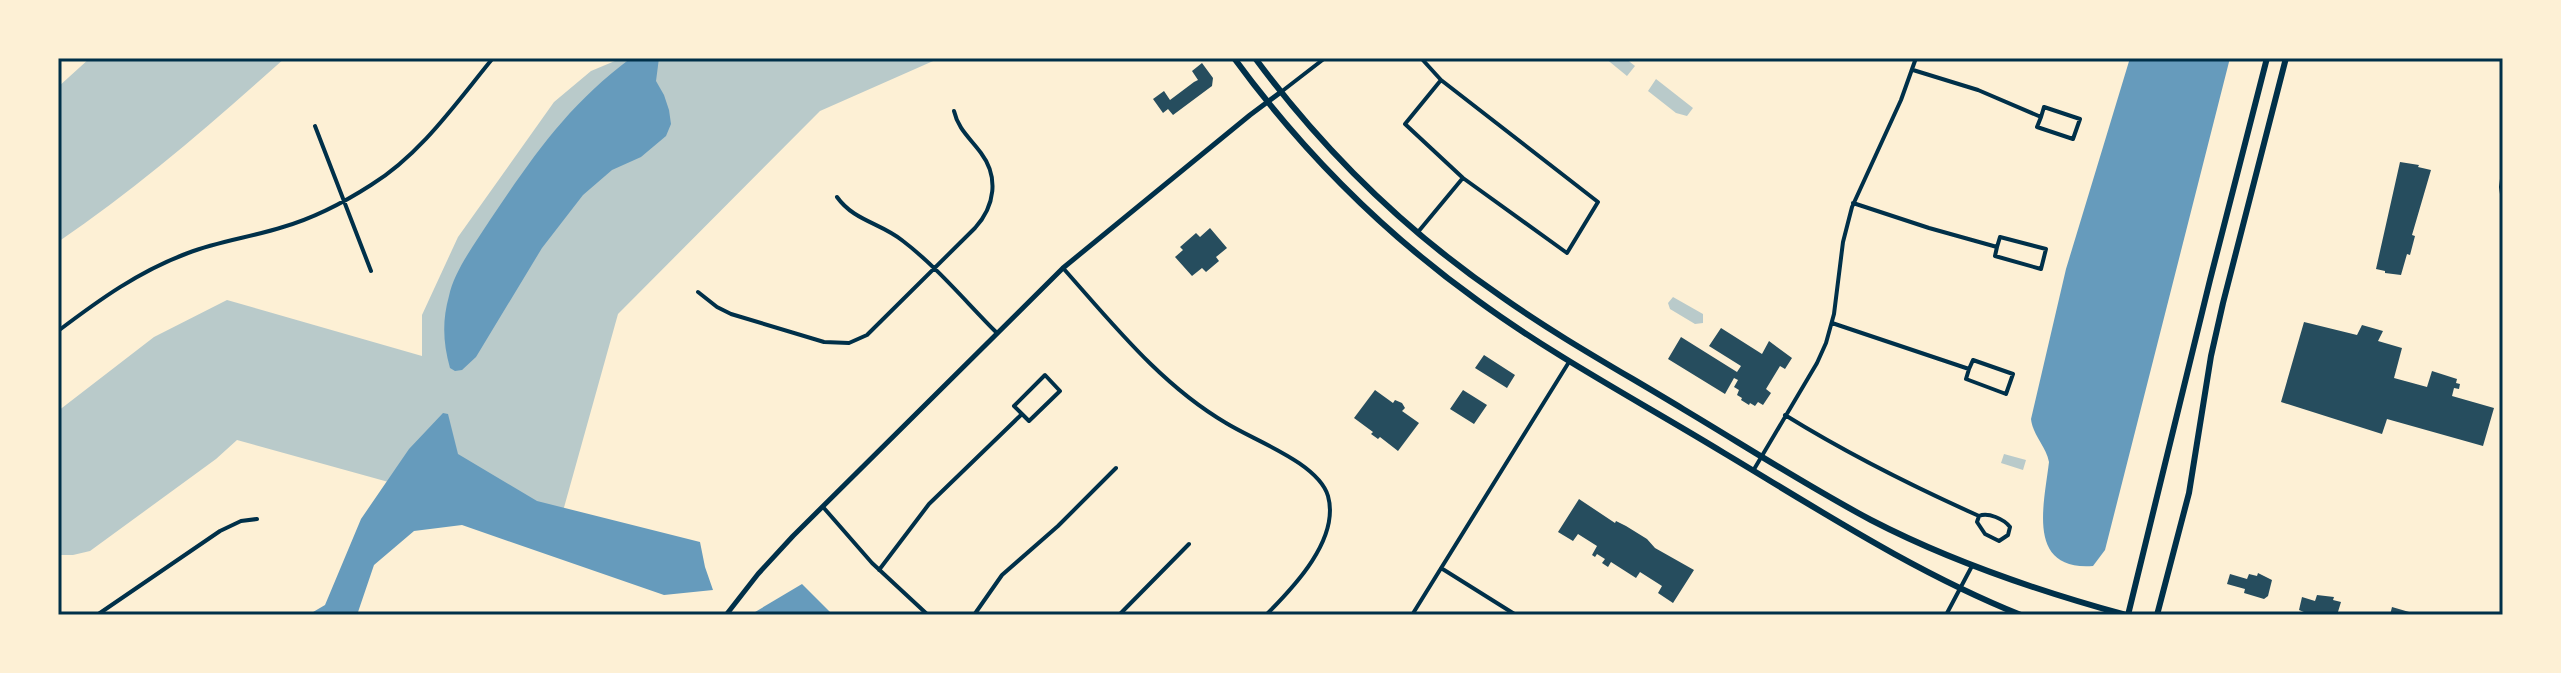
<svg xmlns="http://www.w3.org/2000/svg" width="2561" height="673" viewBox="0 0 2561 673" font-family="'Open Sans',sans-serif">
  <rect width="100%" height="100%" fill="#fdf0d5"/>
  <path fill="#b9caca" d="M90,58H285C212,123 139,187 58,242V87Z
    M622,58H940L820,111L618,314L558,529L237,440L216,459L90,551L73,555H58V411L154,337L227,300L422,356V315L458,237L554,102L591,71Z
    M1605,58H1625L1635,66L1627,76Z
    M1656,79L1693,108L1687,116L1676,113L1648,91Z
    M1673,297L1703,314V323L1695,324L1670,309L1668,303Z
    M2004,454L2026,460L2023,470L2001,463Z"/>
  <path fill="#669bbc" d="M631,58H659L656,81L664,95L669,110L671,124L666,136L641,157L612,170L583,195L542,248L476,357L462,370L455,371L450,368C443,343 442,321 449,296C454,271 476,242 490,220C534,155 567,106 631,58Z
    M2130,58H2230L2105,550L2093,566C2026,571 2044,505 2049,462C2046,446 2033,436 2031,419L2066,269Z
    M443,413L448,414L458,454L537,501L700,542L705,567L713,590L664,595L462,525L414,531L374,565L357,615H308L325,605L361,519L409,449Z
    M802,584L833,615H750Z"/>
  <path fill="#264d5e" d="M1202,63L1213,78L1212,86L1173,115L1168,109L1163,113L1153,99L1164,91L1170,100L1194,82L1198,80L1192,71Z
    M2400,162L2419,165L2418,167L2431,170L2412,235L2415,236L2410,255L2407,254L2401,275L2385,273V271L2376,269Z
    M1210,228L1227,248L1216,257L1219,261L1206,272L1202,268L1192,276L1175,257L1183,250L1180,247L1196,233L1200,237Z
    M2304,322L2357,335L2362,325L2383,331L2378,341L2402,348L2394,378L2427,387L2432,371L2457,379L2456,383L2460,384L2459,389L2454,388L2452,396L2494,408L2483,446L2387,419L2382,434L2281,402Z
    M1721,328L1762,354L1769,341L1792,358L1785,369L1780,366L1766,389L1771,393L1763,405L1758,402L1755,406L1750,403L1749,405L1741,400L1742,398L1737,395L1739,390L1734,387L1738,380L1734,378L1725,394L1668,359L1681,337L1737,372L1741,366L1709,346Z
    M1484,355L1515,375L1507,388L1475,368Z
    M1375,390L1393,403L1395,400L1402,403L1405,408L1402,411L1419,423L1398,451L1380,437L1378,439L1371,434L1373,432L1354,418Z
    M1463,390L1487,405L1474,424L1450,409Z
    M1579,499L1615,523L1616,521L1626,526L1647,539L1655,548L1694,570L1673,603L1658,593L1662,586L1640,572L1636,578L1611,562L1608,567L1602,563L1605,559L1597,554L1595,557L1592,555L1597,546L1578,534L1573,541L1558,532Z
    M2258,573L2272,580L2268,596L2264,599L2244,593L2245,589L2227,584L2230,574L2247,579L2249,574L2257,576Z
    M2317,595L2334,597L2333,600L2341,602L2337,615H2311L2299,610L2302,597L2315,601Z
    M2392,607L2416,614V615H2390Z"/>
  <g fill="none" stroke-linecap="round" stroke-linejoin="round">
    <path stroke="#003049" stroke-width="4" d="M1421,58L1441,80L1598,202L1567,253L1463,178L1405,124L1441,80
      M1913,70L1978,90L2041,117L2037,127L2073,139L2080,119L2044,107L2041,117
      M1281,92L1325,58
      M315,126L371,271
      M2503,171L2501,187L2503,201
      M837,197C854,221 881,223 903,241C937,267 966,302 996,332
      M1853,203L1929,228L1997,247L2000,237L2046,249L2041,269L1995,256L1997,247
      M1418,232L1462,179
      M1063,268C1112,323 1161,385 1226,423C1255,441 1318,463 1328,496C1340,539 1294,587 1266,615
      M698,292L717,307L731,314L824,342L849,343L867,335L975,228C995,206 999,177 981,153C970,138 958,129 954,111
      M1832,323L1969,369L1973,360L2013,374L2006,394L1966,379L1969,369
      M58,331C99,300 139,271 188,253C219,241 252,237 283,227C314,218 343,203 371,185C421,154 456,103 493,58
      M1785,415C1848,454 1912,486 1979,516C1988,512 2004,519 2010,527L2008,535L1999,541L1985,534L1977,522L1979,516
      M1753,471L1817,363L1826,343L1834,314L1843,242L1852,207L1901,100L1916,58
      M823,507L872,563L928,615
      M1441,568L1516,615
      M879,570L929,504L1022,414L1029,421L1060,391L1045,375L1014,406L1022,414
      M97,615L220,531L241,521L257,519
      M974,615L1002,575L1058,526L1116,468
      M1119,615L1189,544
      M1412,615L1569,362
      M1946,615L1972,566"/>
    <path stroke="#003049" stroke-width="5" d="M726,615L758,574L793,536L1063,268L1250,115L1281,92"/>
    <path stroke="#003049" stroke-width="6" d="M1234,58C1302,151 1384,233 1477,300C1555,357 1642,403 1724,453C1821,511 1916,573 2021,615
      M1255,58C1323,150 1407,232 1502,297C1560,338 1622,372 1683,409C1745,446 1807,486 1871,520C1952,562 2038,591 2126,615
      M2128,615L2210,280L2267,58
      M2157,615L2189,493L2211,356L2223,303L2286,58"/>
  </g>
  <rect width="2561" height="673" fill="none" stroke="#fdf0d5" stroke-width="120"/>
  <rect x="60" y="60" width="2441" height="553" fill="none" stroke="#003049" stroke-width="3"/>
</svg>
